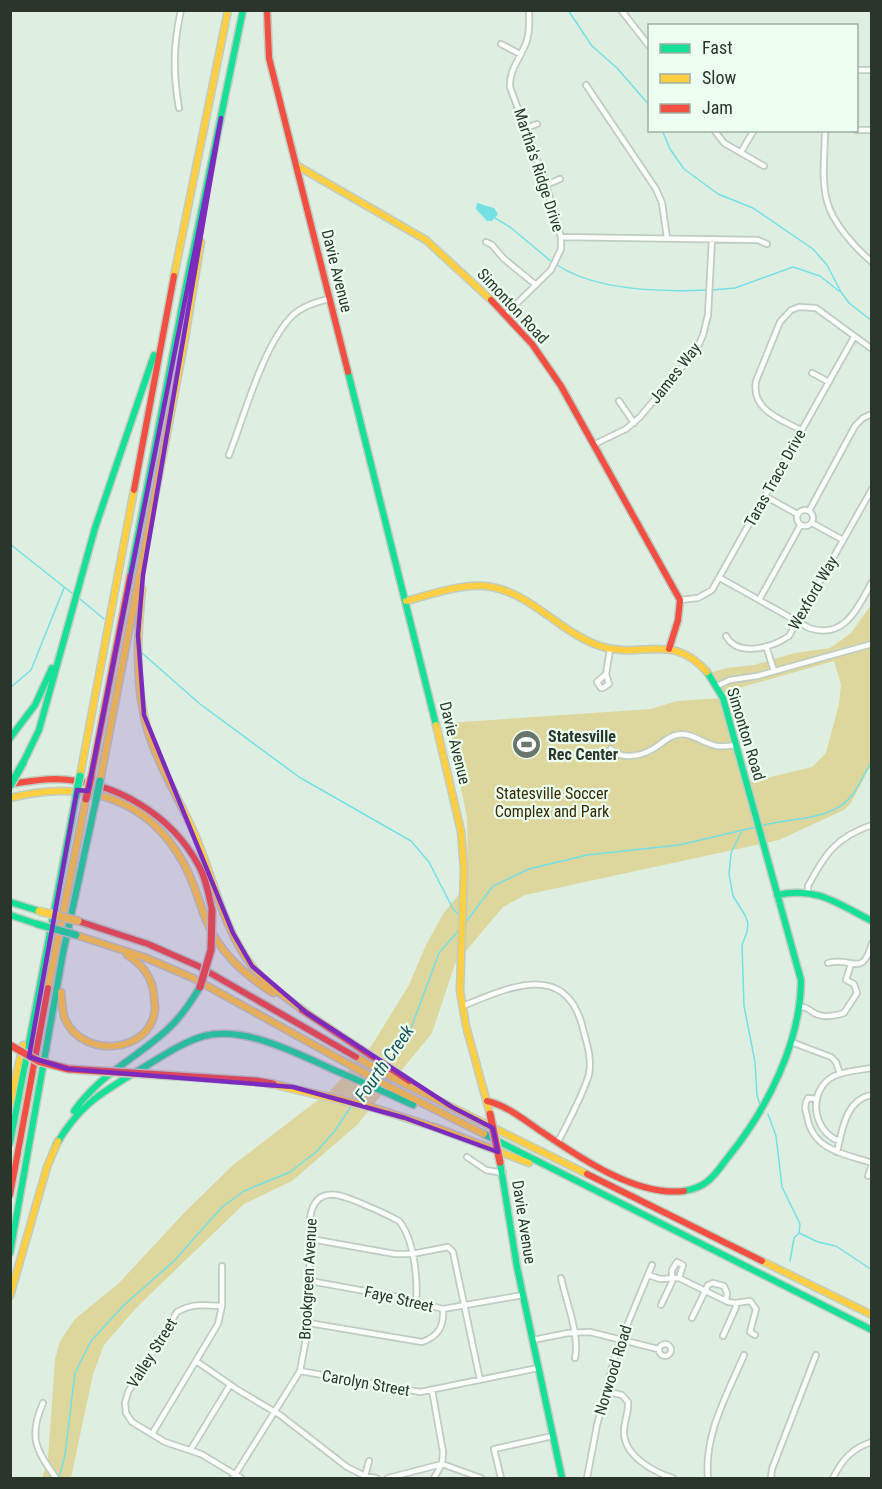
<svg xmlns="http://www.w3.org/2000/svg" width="882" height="1489" viewBox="0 0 882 1489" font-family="'Roboto Condensed',sans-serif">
  <rect width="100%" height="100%" fill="#deefe1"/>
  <path fill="#ddd79d" d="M871,605V765L851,803L844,810L779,840L525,895L503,907L455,964L432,1033L357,1125L292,1181L244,1204L137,1307L104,1345L93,1374L71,1478H42L48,1459L55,1359L60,1341L75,1319L119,1283L183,1214L233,1165L331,1090L372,1045L409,985L426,945L443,914L468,883L467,818L448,723L651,709L677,701L723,698L749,782L812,767L826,753L839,704L841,685L834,661L721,693L709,673L727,668L754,665L795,653L830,648L851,633Z"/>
  <path fill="#74e0e6" d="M477,203L494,208L498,214L492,221H487L476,209Z"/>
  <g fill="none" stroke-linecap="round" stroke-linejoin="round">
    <path stroke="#74e0e6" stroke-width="1.5" d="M568,10L592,46L617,68L650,106
      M662,130L670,149L684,169L718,194L753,208L813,249L827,265L841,292L849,303L872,321
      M495,218L510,227L552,262
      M557,265C596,291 662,292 707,290
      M712,290L735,288L793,267L820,276L839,291
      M10,544L73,594
      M80,599L104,619
      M142,653L200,704L299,777L411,841L429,862L453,909L459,915
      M10,688L31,670L64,588
      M761,826C790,817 833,822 853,794C860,784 865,772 872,761
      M741,833L731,853L729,874L733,896L745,915L748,923L747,932L742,945L744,1006L755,1062L757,1095L760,1105
      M466,922L493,886L529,869L587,855L679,845L756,827
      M389,1062L411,1028L439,953L459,930
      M357,1099L366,1089
      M768,1114L776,1136L782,1187L800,1224L799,1233L818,1242L836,1246L872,1270
      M790,1261L794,1238L798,1234
      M59,1478L65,1455L75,1373L91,1341L124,1305L174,1261L222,1207L244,1191L290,1172L316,1152L334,1132L352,1105"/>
    <defs>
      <path id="street" d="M621,10L650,47
        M501,44L520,54
        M856,70H872
        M586,85L656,189L662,203L667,238
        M179,108C173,73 173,46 181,10
        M526,128L537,124
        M714,130L724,143L764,166
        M825,130C825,153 821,179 827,201C832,222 855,248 872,262
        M856,130H872
        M741,152L754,130
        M546,185L560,179
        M561,237L758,240L767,244
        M486,242L492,245L504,259L536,285
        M506,314L551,270L561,249V237L546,185L510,87C509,68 522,57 527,40C530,31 529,21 529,10
        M812,373L829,382
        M619,401L634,423
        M801,430C780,419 751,410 756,381L780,322L791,310L799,307L816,308L872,349
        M595,444L626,429L640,417L697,349L703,335L708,315L712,239
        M229,455C244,417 263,345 292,316C302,306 316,302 329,299
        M765,496L797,514
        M797 518a8 8 0 1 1 16 0a8 8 0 1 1-16 0Z
        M809,511L855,426L863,418L872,414
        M812,523L843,540
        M720,578L809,628C845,640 858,607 872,582
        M680,600L698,598L712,590L854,337
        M759,600L800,526
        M726,636C738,658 773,647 789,636L872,489
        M766,646L774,671
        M606,674L609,684L603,688H601L597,682Z
        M606,674L610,649
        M717,686L730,680L757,676L872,644
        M611,749C620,760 641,756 651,750C660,746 666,737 676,735C691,731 703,744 717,746C723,747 730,746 736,745
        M808,891V886C825,854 836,837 872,825
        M828,963C853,956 862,979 872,943
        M463,1006C509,987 567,960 583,1029C587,1044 592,1059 589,1074C584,1093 567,1124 558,1142
        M800,1007C807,1007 808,1009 814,1013C823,1018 835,1016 844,1013L857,993L854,984L846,980L851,964
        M791,1042L831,1057L836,1062L840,1074
        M817,1099L808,1098C804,1104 805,1109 807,1116C812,1150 844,1154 872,1163
        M839,1141C812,1131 807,1090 834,1076C845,1071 859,1070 872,1068
        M837,1152C842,1130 846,1099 872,1095
        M467,1157L486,1170L503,1173
        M868,1176L872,1165
        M311,1239L395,1254H412L448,1247L453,1252L480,1380
        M648,1275L660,1279L679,1278L728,1302L735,1303L750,1301L756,1309L750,1332L755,1335
        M561,1278C566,1301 580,1335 575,1358
        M310,1281L398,1297L443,1309L523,1295
        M661,1305L672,1282V1270L677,1262L683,1265L679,1278
        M222,1306C205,1305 192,1303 177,1312L128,1392L125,1403L126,1413L132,1422L165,1442L201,1454L241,1478
        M692,1318L708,1285L713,1283L724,1286L727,1293L726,1301
        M309,1323L422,1342C439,1336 444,1326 443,1309
        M723,1336L736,1307L735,1303
        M533,1340L568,1333L590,1332L658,1349
        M659 1350a6 6 0 1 1 12 0a6 6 0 1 1-12 0Z
        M196,1361L238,1390L280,1415L347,1467L365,1476L376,1478
        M300,1371L420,1392L538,1368
        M432,1390L443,1452L442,1464L434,1478
        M605,1391L622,1395L628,1402C629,1412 624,1421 624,1431C623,1455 653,1472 673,1478
        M43,1403C28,1437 36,1450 56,1478
        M152,1434L218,1324L222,1306V1266
        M191,1449L230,1385
        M365,1476L369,1461
        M233,1478L300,1371L309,1323L310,1218C315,1183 342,1195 365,1205C377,1210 388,1215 399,1221C414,1239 418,1279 416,1302
        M388,1478L442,1464L481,1478
        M501,1478L494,1449L553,1436
        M587,1478L597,1425L616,1352L652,1265
        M708,1478C704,1434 727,1395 744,1355
        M771,1478L772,1469L816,1355
        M833,1478C842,1460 852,1448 872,1442"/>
      <path id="fast" d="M348,372L436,725
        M130,576L185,291L243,10
        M10,738L35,705L52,668
        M23,763L39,730L95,528L154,355
        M777,895C817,886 838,904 872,921
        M10,902L39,911
        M10,915L37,924
        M74,1111C102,1072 136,1059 169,1028C182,1016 191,1002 200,987
        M484,1134L872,1330
        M10,1143L76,796
        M56,1145C79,1105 101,1093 139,1070C160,1058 180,1043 204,1036C246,1026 296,1053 334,1070C360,1081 387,1093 413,1105
        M500,1162L517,1267L562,1478
        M684,1191C709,1187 715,1174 729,1156C767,1109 801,1042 801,980L723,698L707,672
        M10,1253L63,953L96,800"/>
      <path id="slow" d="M296,165L426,240L491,300
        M174,276L228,10
        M142,589C138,631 135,674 144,716C153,759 179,797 196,837C214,880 223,928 252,966C266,985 288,999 307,1013
        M406,601C433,594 464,582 492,587C533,595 561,633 600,646C641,660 671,631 707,672
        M436,725L461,831L464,870L460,991L466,1026L490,1114
        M80,776L134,490
        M100,781L183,350L201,242
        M10,798C81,780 147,795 184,864C193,880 198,898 204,915C217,950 242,973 273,993
        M76,935L144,957L193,978L390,1087L484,1134
        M48,988L86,799
        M61,992C62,1000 62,1012 65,1019C82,1059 151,1054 155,1009C155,1005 154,1000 154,995C152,977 142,964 127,955
        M356,1057L395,1079L587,1174
        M10,1104L23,1045
        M371,1107L440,1129L529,1163
        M762,1261L872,1315
        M10,1296L47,1167L58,1141"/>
      <path id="jam" d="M267,10L269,58L348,372
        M491,300L532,344L561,386L680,600L678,620L669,649
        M134,490L174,276
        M91,777L130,576
        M10,784C25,782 41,779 56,779C115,781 171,814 199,866C206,879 209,895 212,910
        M78,921L148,944L198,966L356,1057
        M302,1010L409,1081
        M487,1101C508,1106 524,1120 542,1132C580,1158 637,1197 684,1191
        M587,1174L762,1261
        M10,1195L48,988"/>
    </defs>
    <use href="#street" stroke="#bfccc1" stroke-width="8"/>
    <use href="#fast" stroke="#bfccc1" stroke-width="9"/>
    <use href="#slow" stroke="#bfccc1" stroke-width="9"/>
    <use href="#jam" stroke="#bfccc1" stroke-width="9"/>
    <use href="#street" stroke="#fafdfa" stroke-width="4.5"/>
    <use href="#fast" stroke="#16e098" stroke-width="6"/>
    <use href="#slow" stroke="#ffcf43" stroke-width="6"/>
    <use href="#jam" stroke="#f24e42" stroke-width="6"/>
    <defs>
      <path id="fast-bridge" d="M10,786L23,763
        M76,796L80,776
        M96,800L100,781
        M37,924L76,935"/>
      <path id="slow-bridge" d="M39,911L78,921
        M273,1084L371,1107"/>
      <path id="jam-bridge" d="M86,799L91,777
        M200,987L211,950L212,910
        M10,1045L38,1061L68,1069L256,1081L273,1084
        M490,1114L500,1162"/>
    </defs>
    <use href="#fast-bridge" stroke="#c4cdc6" stroke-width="10" stroke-linecap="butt"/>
    <use href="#slow-bridge" stroke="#c4cdc6" stroke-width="10" stroke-linecap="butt"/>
    <use href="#jam-bridge" stroke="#c4cdc6" stroke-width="10" stroke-linecap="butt"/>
    <use href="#fast-bridge" stroke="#16e098" stroke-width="7"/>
    <use href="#slow-bridge" stroke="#ffcf43" stroke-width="7"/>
    <use href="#jam-bridge" stroke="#f24e42" stroke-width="7"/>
  </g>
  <path fill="#7b2cbf" fill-opacity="0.2" stroke="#7b2cbf" stroke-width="4.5" stroke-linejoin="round" d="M221,118L143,575L138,635L144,715L233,933L252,966L307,1013L452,1107L493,1128L498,1152L405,1118L293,1087L68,1069L29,1057L77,790L88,791Z"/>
  <defs>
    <symbol id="stadium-disc" viewBox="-11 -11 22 22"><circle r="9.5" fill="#69766b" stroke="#edfff0"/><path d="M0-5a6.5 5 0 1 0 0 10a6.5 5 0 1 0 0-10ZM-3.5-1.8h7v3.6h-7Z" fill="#fff"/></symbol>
  </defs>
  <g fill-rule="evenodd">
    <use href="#stadium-disc" x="510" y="728" width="33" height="33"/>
  </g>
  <g text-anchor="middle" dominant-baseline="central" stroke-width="4.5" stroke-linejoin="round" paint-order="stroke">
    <g font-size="16" fill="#2a352c" stroke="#edfff0">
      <text transform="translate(539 170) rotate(72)">Martha's Ridge Drive</text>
      <text transform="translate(337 271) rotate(76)">Davie Avenue</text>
      <text transform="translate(513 306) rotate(47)">Simonton Road</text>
      <text transform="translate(675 373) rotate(-52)">James Way</text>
      <text transform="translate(775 478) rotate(-61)">Taras Trace Drive</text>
      <text transform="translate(813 593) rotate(-60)">Wexford Way</text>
      <text transform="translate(746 734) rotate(73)">Simonton Road</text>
      <text transform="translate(455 743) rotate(76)">Davie Avenue</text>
      <text transform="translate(524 1222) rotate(81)">Davie Avenue</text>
      <text transform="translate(308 1279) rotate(-87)">Brookgreen Avenue</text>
      <text transform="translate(399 1299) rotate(13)">Faye Street</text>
      <text transform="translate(152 1353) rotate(-58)">Valley Street</text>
      <text transform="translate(613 1370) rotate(-73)">Norwood Road</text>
      <text transform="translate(366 1383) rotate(10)">Carolyn Street</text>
    </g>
    <g font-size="16" font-weight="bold" fill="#2a352c" stroke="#edfff0" text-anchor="start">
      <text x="548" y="736">Statesville<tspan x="548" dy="18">Rec Center</tspan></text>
    </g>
    <g font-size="16" fill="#342900" stroke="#edfff0">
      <text x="552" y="793">Statesville Soccer<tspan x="552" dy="18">Complex and Park</tspan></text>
    </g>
    <g font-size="18" font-style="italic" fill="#17545a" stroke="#edfff0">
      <text transform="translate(384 1063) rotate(-55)">Fourth Creek</text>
    </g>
  </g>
  <rect width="882" height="1489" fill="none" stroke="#2a352c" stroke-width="24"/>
  <rect x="648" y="24" width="210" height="108" fill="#edfff0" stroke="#9faea2" stroke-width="1.5"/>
  <rect x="660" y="44" width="30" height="9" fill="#16e098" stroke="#9faea2" stroke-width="1.5"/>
  <text x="702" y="54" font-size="18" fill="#2a352c">Fast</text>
  <rect x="660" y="74" width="30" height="9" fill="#ffcf43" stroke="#9faea2" stroke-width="1.5"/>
  <text x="702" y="84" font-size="18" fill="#2a352c">Slow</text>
  <rect x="660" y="104" width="30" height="9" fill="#f24e42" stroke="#9faea2" stroke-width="1.5"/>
  <text x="702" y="114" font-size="18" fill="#2a352c">Jam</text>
</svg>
